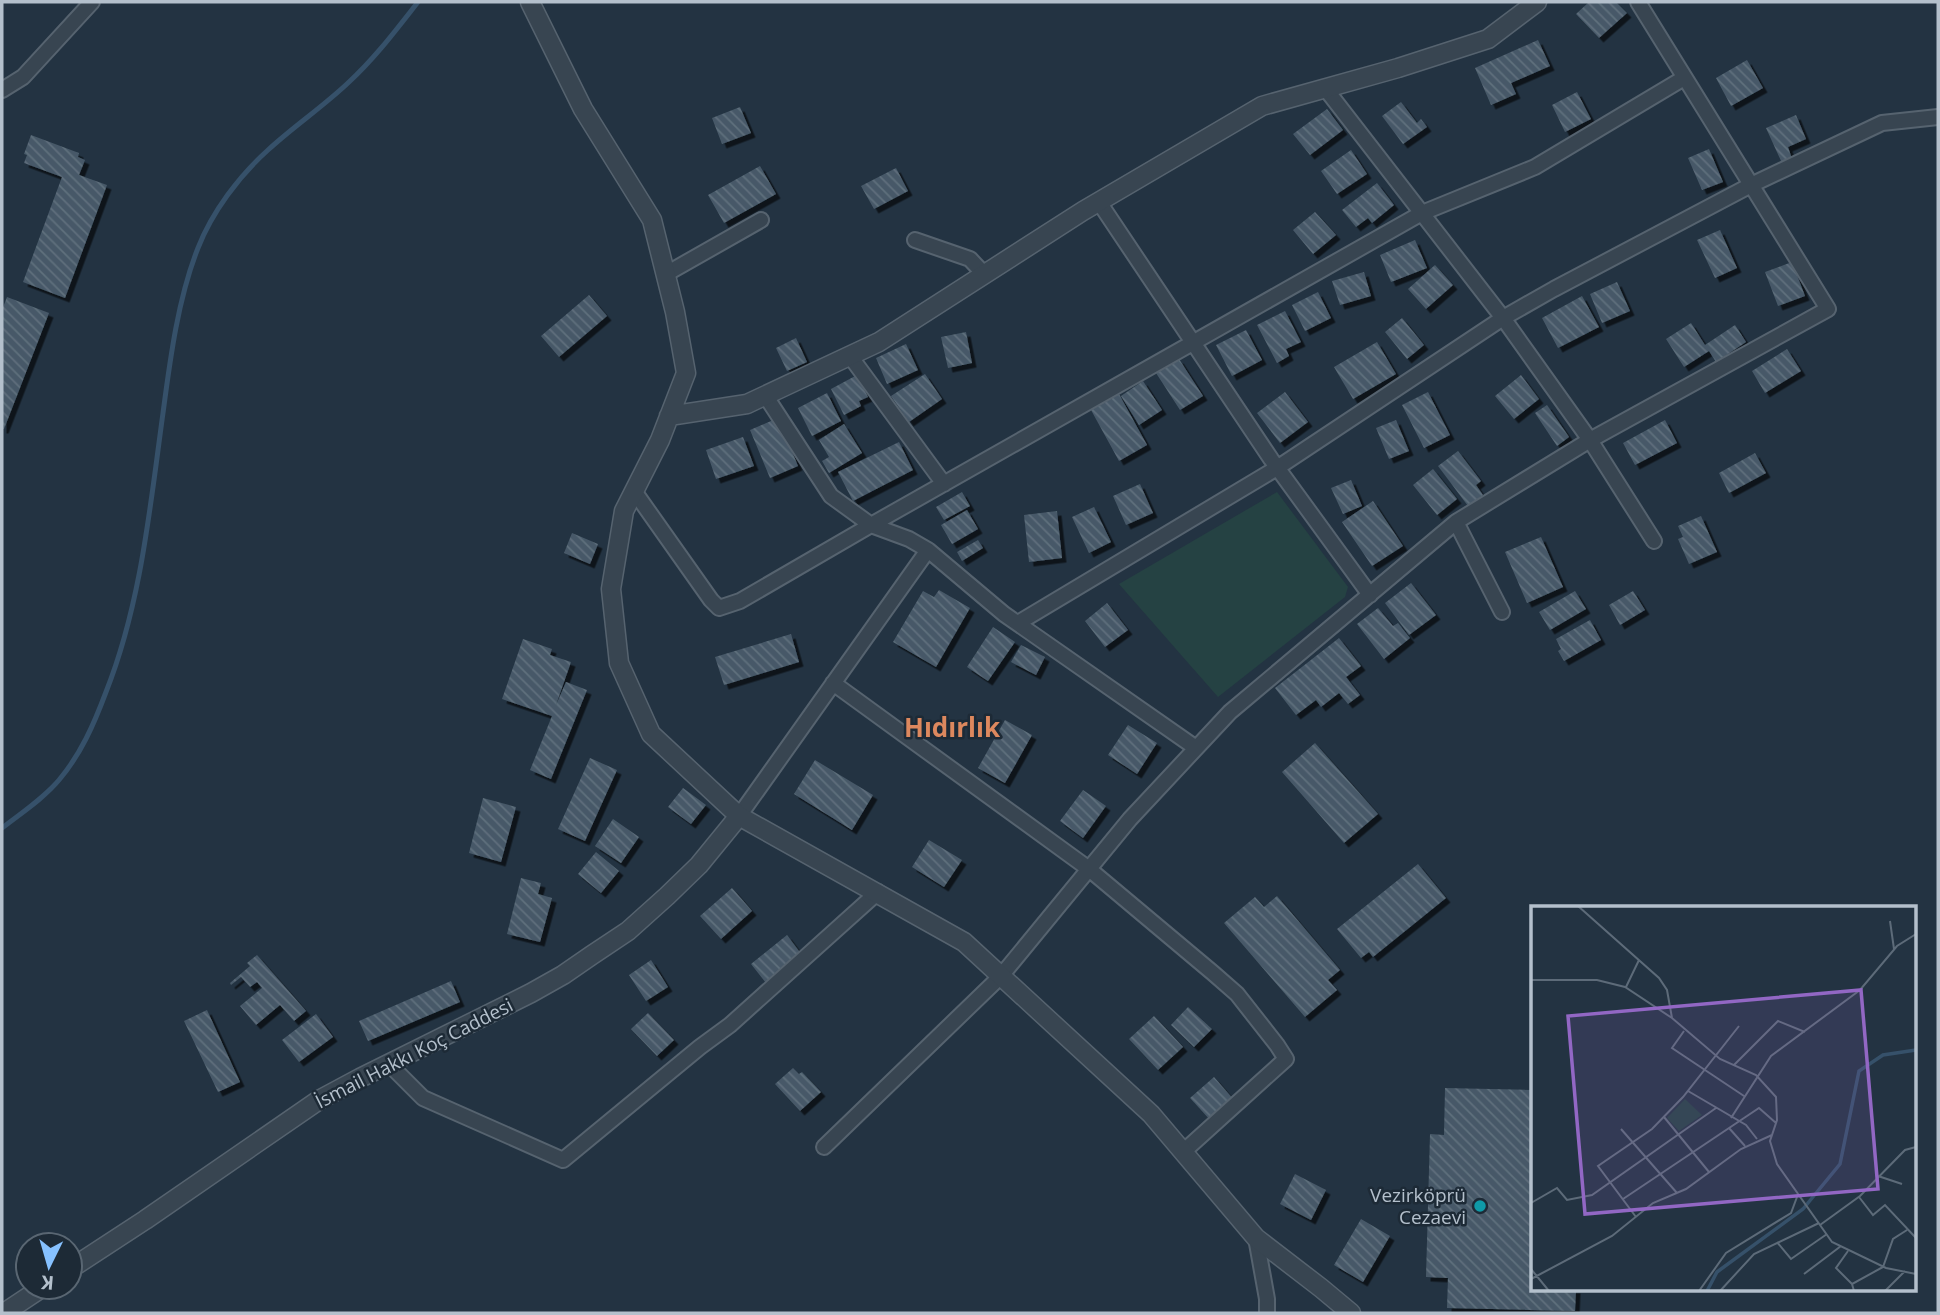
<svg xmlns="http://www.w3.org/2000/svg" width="1940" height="1315" viewBox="0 0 1940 1315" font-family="'Open Sans',sans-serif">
  <defs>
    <pattern id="building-back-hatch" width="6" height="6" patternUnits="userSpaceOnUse" patternTransform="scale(1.75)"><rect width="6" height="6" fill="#475968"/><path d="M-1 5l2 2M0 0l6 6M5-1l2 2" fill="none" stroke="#5f6f7c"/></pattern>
    <filter id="shadow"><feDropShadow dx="4.5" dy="4.5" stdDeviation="0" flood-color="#0009"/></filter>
  </defs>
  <rect width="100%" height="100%" fill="#233342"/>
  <path fill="#254243" d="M1277,492L1348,587L1345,597L1218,697L1119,584Z"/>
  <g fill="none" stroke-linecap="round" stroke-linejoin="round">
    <path stroke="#36516a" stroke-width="5" d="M2,828C21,813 43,799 59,780C81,754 94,724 106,692C141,604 150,507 163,413C170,360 178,298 198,248C212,212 239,176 268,150C294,126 324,106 349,82C375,58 396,30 418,2"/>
  </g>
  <path fill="url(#building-back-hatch)" filter="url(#shadow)" d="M1589,2H1616L1627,13L1599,38L1576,14Z
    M1538,40L1550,66L1511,83L1516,94L1491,105L1475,68Z
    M1747,60L1763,88L1731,106L1716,78Z
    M1577,92L1591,119L1565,132L1552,105Z
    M1401,102L1417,123L1421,119L1427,127L1403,144L1382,116Z
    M740,107L751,133L722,144L712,118Z
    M1327,109L1343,130L1310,155L1293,134Z
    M1796,115L1806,139L1788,147L1792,159L1782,163L1766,128Z
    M31,135L79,153L78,157L85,160L79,175L107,185L65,298L23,282L62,177L24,163L27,155L24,154Z
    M1709,149L1723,182L1702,190L1688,158Z
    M1351,150L1367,174L1337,194L1321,171Z
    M760,166L776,194L724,223L708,195Z
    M896,168L908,191L874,209L861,186Z
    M1377,183L1394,205L1372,223L1368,218L1356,227L1342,210Z
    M1315,212L1336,235L1313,254L1293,230Z
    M1720,230L1737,268L1715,278L1697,240Z
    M1415,240L1427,268L1391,282L1380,255Z
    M1792,262L1805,296L1778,306L1765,272Z
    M1435,265L1453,285L1426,309L1408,289Z
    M1364,272L1371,296L1340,305L1332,281Z
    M1617,282L1630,311L1602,323L1590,294Z
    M1318,292L1331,318L1305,331L1292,305Z
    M589,295L607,316L559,357L541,336Z
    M1582,296L1599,327L1558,348L1542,318Z
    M7,297L49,313L4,429H2V310Z
    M1285,311L1301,342L1286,349L1289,356L1277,363L1257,325Z
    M1402,318L1424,345L1407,359L1385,332Z
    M1691,323L1705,345L1735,325L1746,342L1716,362L1709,351L1684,367L1666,339Z
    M1246,330L1262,360L1232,376L1216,345Z
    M966,332L972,363L948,368L941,337Z
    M796,338L807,362L787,371L776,348Z
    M1377,342L1396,374L1353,399L1334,367Z
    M906,344L918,370L887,384L876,358Z
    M1787,349L1801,371L1765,393L1752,371Z
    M1179,359L1203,396L1180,410L1156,373Z
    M925,374L942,399L909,422L891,396Z
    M857,375L868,397L859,401L861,406L844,415L831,389Z
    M1521,375L1539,399L1514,419L1495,396Z
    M1143,381L1162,410L1139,425L1121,396Z
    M1285,392L1308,422L1280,443L1257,413Z
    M1428,392L1450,435L1424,448L1402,405Z
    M827,393L841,421L812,436L798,408Z
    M1119,394L1147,445L1119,461L1091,410Z
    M1547,405L1569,437L1557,446L1535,413Z
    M778,418L798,466L770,478L750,430Z
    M1396,420L1409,451L1389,459L1376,428Z
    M1665,420L1677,443L1635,465L1623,443Z
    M844,424L862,453L829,473L822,461L829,457L819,440Z
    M743,437L754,466L716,479L706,450Z
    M899,442L913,470L853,501L838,472Z
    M1458,451L1481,481L1476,485L1483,495L1468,506L1438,466Z
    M1755,453L1766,473L1729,493L1719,473Z
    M1433,469L1457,499L1437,515L1413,485Z
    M1351,480L1362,506L1343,514L1331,488Z
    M1140,484L1153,513L1126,525L1113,496Z
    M962,492L970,506L944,520L936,507Z
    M1373,501L1403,546L1372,566L1342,522Z
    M1094,507L1111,542L1089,553L1072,517Z
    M967,510L978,529L952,544L941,525Z
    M1057,511L1062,558L1029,562L1024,515Z
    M1701,516L1717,552L1689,564L1678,539L1683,537L1678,526Z
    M572,533L598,544L590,564L564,553Z
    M1541,537L1563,587L1527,603L1505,552Z
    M978,540L983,548L962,561L957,552Z
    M1411,583L1436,615L1409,635L1385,603Z
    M939,590L970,608L936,667L893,642L923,591L934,597Z
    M1575,591L1586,609L1550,630L1539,612Z
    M1633,591L1645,610L1620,625L1609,605Z
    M1107,603L1128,630L1105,647L1085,621Z
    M1378,608L1393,626L1398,623L1410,638L1384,659L1357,624Z
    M1590,620L1601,640L1564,661L1558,651L1561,649L1556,639Z
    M993,627L1015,642L988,681L967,667Z
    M791,634L799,662L724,685L715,657Z
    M1339,638L1361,666L1346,677L1360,695L1348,704L1339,693L1321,707L1316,700L1296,715L1275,688Z
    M523,639L552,649L550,655L571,662L556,705L566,682L587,690L551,779L530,770L552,716L502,699Z
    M1021,645L1045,657L1036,675L1011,662Z
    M1005,720L1032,735L1005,783L978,768Z
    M1128,725L1157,743L1137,774L1108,755Z
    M1315,743L1378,814L1344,843L1282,772Z
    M590,758L617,770L585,841L558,829Z
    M815,760L873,795L852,830L794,794Z
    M683,788L706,805L691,824L668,807Z
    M1083,790L1106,806L1083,838L1060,821Z
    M483,798L516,807L501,862L469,853Z
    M613,819L639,837L621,863L595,846Z
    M929,840L962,860L944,887L912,867Z
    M596,852L619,871L601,893L578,874Z
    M1418,864L1446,898L1373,957L1369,952L1361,958L1337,929Z
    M521,878L541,883L538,894L552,898L540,942L507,934Z
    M732,888L752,911L721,939L700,916Z
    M1277,896L1340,970L1328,980L1337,990L1305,1017L1224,923L1255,897L1264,907Z
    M787,935L802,955L766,983L751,964Z
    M257,955L306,1011L294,1021L280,1005L256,1025L240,1006L262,988L257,982L250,987L241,977L231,985L230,983L250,966L247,963Z
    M651,960L668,987L646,1001L629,975Z
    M451,981L460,1002L368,1041L359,1021Z
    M1188,1007L1212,1029L1194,1047L1171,1025Z
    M207,1010L240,1082L218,1092L184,1021Z
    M648,1013L674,1040L657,1056L631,1029Z
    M316,1014L333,1037L299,1062L282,1040Z
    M1154,1016L1183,1047L1158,1070L1129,1039Z
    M793,1068L799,1074L802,1072L821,1092L800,1111L775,1084Z
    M1214,1077L1234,1100L1211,1121L1190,1098Z
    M1445,1088L1532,1090V1289H1576L1575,1311L1447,1308L1448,1278L1426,1277L1430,1134L1444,1135Z
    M1295,1174L1326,1190L1311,1220L1280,1204Z
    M1361,1219L1390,1236L1363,1282L1334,1265Z"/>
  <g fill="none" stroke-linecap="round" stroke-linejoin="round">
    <defs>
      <path id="minor" d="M1325,88L1503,318L1590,440L1654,541
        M2,90L23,77L92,2
        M1099,202L1271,459L1370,595
        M915,240L970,259L984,274
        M666,274L761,220
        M850,356L944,484
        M765,395L831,496L871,525L909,539L928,550L1004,614L1196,748
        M634,491L711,600L719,608L740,601L871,525L1422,213L1535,167L1684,78
        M1456,522L1502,612
        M1018,623L1277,468L1503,318L1554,289L1751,185L1882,123L1938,117
        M833,683L1089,869L1213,973L1237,994L1277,1045L1286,1059L1183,1152
        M739,816L928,550
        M389,1064L423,1098L563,1160L700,1047L730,1025L878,892
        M824,1147L1001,976L1130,819L1230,712L1456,522L1590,440L1828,309L1638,2
        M1256,1238L1267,1299V1313"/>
      <path id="tertiary" d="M530,2L583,109L652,220L675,312L686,373L660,440L624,511L611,589L619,663L651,734L739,816L964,942L1151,1114L1256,1238L1321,1288L1351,1313
        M669,416L747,404L879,342L1083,211L1262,106L1398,68L1488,39L1537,2
        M70,1269L145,1220L319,1100L360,1078L531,993L563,975L592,955L628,931L667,896L699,865L739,816
        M4,1313L43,1287"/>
    </defs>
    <use href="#minor" stroke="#56636f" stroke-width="18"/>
    <use href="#tertiary" stroke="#56636f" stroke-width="21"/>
    <use href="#minor" stroke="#384551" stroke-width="14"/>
    <use href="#tertiary" stroke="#384551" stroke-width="18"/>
  </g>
  <circle fill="#0f9aa8" stroke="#1d2a36" stroke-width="2.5" cx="1480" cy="1206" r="7"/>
  <g text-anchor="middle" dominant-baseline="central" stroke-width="5" stroke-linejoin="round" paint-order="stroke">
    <g font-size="19" fill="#b4c0cc" stroke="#1d2a36">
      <text transform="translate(414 1053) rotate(-27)">İsmail Hakkı Koç Caddesi</text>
    </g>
    <g font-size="19" fill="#b4c0cc" stroke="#1d2a36" text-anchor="end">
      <text x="1466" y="1195">Vezirköprü<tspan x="1466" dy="22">Cezaevi</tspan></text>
    </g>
    <g font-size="26" font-weight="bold" fill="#dd885e" stroke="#1d2a36">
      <text x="952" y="727">Hıdırlık</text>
    </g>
  </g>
  <g transform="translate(1531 906)">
    <rect width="385" height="385" fill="#233342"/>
    <path d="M154,193L171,209L148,225L136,212Z" fill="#254243"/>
    <path fill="none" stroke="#36516a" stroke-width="3.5" d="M176,385L186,366L272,303L309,258L328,165L352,149L385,144"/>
    <path fill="none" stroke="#5d6b79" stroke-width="2" d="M47,0L128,72L136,84L141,112M359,15L363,43M0,74H66L94,81L141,112L189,153L225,169L245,191L246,214L239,235L246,258L301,336L355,362L385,368M95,81L108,54M153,125L141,142L213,190M203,159L247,115L274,126M157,185L215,219L226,233M133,211L178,266M200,212L240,150L329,84L366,40L385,28M198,222L214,240M90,223L146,287M347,270L371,278M328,291L342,309L354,299L385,332M92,293L228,202L245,217M0,297L26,282L36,294L61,289L185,202M105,311L67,260L121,223L152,191L208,120M289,319L329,290L374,244L385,241M246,336L260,353L296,328M317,345L305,362L321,378M0,363L18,385M273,368L310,340M0,373L81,330L122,297L155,283L210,243L241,229M168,385L195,347L260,307L266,291M189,385L223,348L288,317M323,385L321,378L352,361L362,333L376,324M354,385L374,365"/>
    <path fill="#9267c4" fill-opacity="0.15" stroke="#9267c4" stroke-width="3.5" d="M330,84L347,283L54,308L37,110Z"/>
    <rect width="385" height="385" fill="none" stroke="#b4c0cc" stroke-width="3.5"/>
  </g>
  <rect width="1940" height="1315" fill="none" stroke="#b4c0cc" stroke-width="7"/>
  <g transform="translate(49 1266) rotate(185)"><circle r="33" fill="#1d2a36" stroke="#596672" stroke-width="2"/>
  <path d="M0-5L12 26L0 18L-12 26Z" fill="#86c1ff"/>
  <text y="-10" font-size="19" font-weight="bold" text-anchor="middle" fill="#b4c0cc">K</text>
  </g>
</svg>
